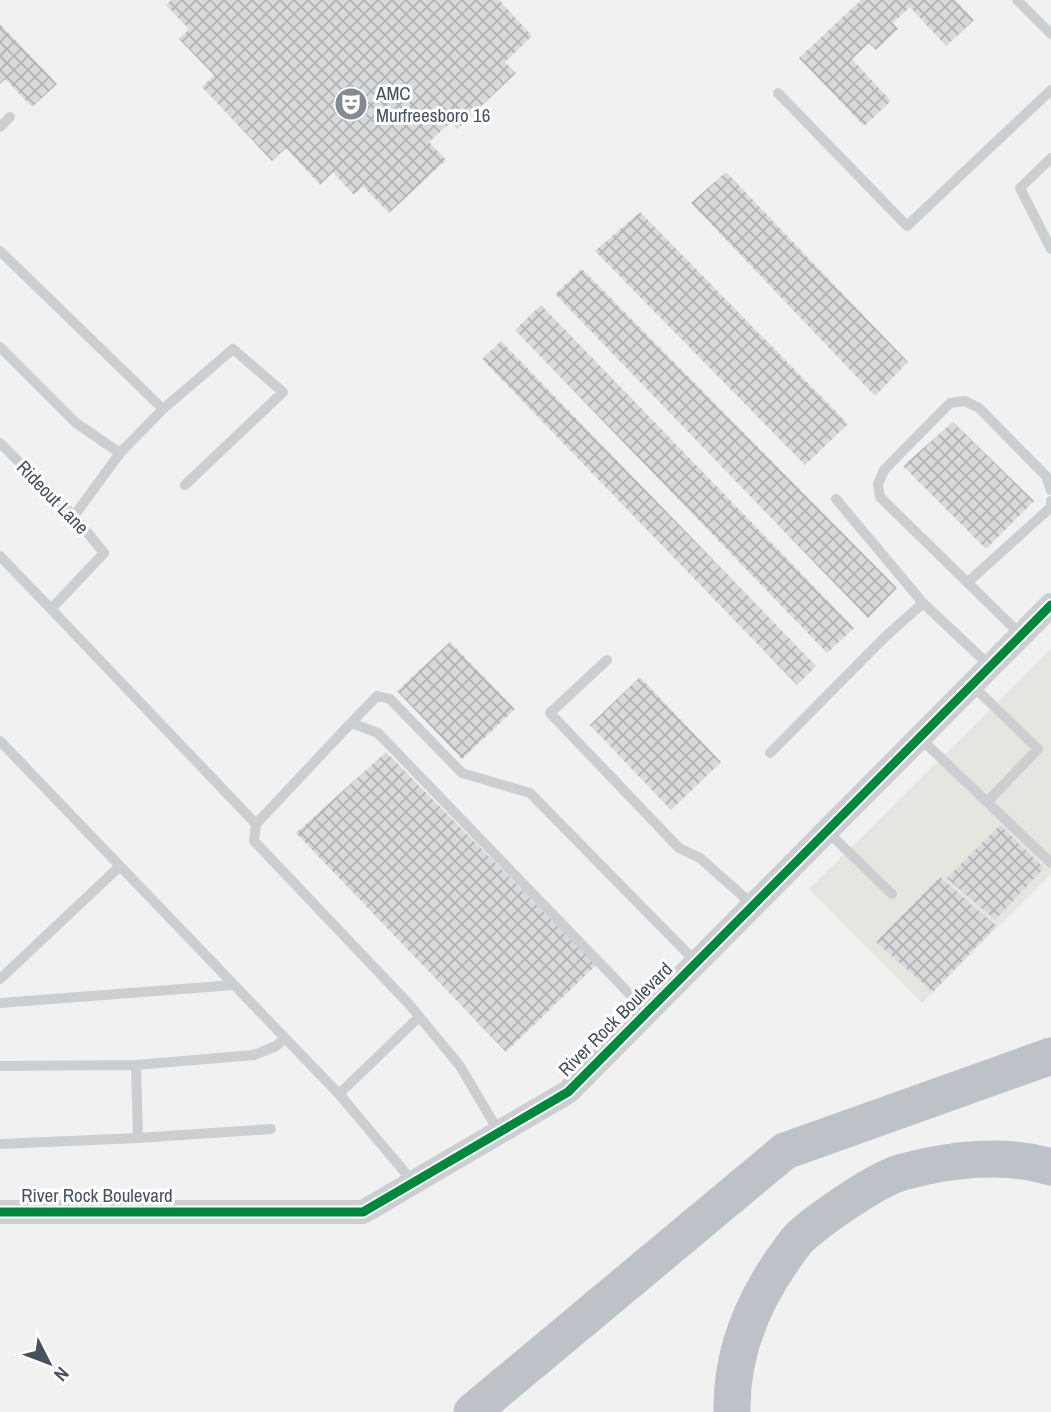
<svg xmlns="http://www.w3.org/2000/svg" width="1051" height="1412" viewBox="0 0 1051 1412" font-family="'Archivo Narrow',sans-serif">
  <defs>
    <pattern id="building-cross-hatch" width="8" height="8" patternUnits="userSpaceOnUse" patternTransform="scale(1.75)"><rect width="8" height="8" fill="#d8d9db"/><path d="M0 0l8 8M0 8l8-8" fill="none" stroke="#b1b3b5"/></pattern>
  </defs>
  <rect width="100%" height="100%" fill="#f1f1f1"/>
  <path fill="#e6e5df" d="M1051,649V874L922,1003L809,889Z"/>
  <path fill="url(#building-cross-hatch)" d="M171,0H499L532,36L505,62L516,73L457,129L451,122L429,142L446,160L389,213L363,186L354,195L333,172L320,185L286,148L272,161L202,87L214,75L179,39L189,29L166,5Z
    M861,0H955L974,20L946,46L910,7L893,23L898,29L876,50L869,43L852,59L891,101L864,126L799,58Z
    M0,24L57,84L32,107L5,79L0,84Z
    M726,172L908,362L875,396L691,203Z
    M640,212L848,424L805,465L595,251Z
    M582,269L897,588L868,618L555,294Z
    M541,305L854,628L827,653L515,330Z
    M501,341L816,666L797,685L482,359Z
    M953,422L1034,501L986,549L903,466Z
    M450,642L515,709L462,759L397,691Z
    M640,677L721,762L671,810L590,725Z
    M386,752L596,965L506,1052L296,833Z
    M1000,825L1044,868L995,920L947,878Z
    M940,877L996,926L933,992L876,942Z"/>
  <g fill="none" stroke-linecap="round" stroke-linejoin="round">
    <path stroke="#cccfd2" stroke-width="10" d="M1017,0L1051,34
      M778,93L907,226L1051,90
      M0,127L10,117
      M1051,158L1020,188L1051,249
      M0,251L163,409
      M0,347L76,423L120,453
      M0,443L74,516L104,553L51,609L256,824
      M836,499L923,603
      M74,516L120,453L163,409L233,349L283,392L185,485
      M0,556L51,609
      M968,582L1051,507V501
      M1021,635L880,497L878,484L884,470L950,403L965,401L979,408L1046,476L1051,490
      M607,660L550,713L679,848L700,858L753,905
      M972,685L1038,749L987,802
      M351,723L377,696L390,699L462,773L530,793L696,962
      M920,738L1051,863
      M0,741L285,1038
      M770,753L885,637L923,603L990,666
      M827,831L892,894
      M0,979L120,866
      M0,1003L234,985
      M0,1066L136,1065
      M339,1094L419,1017
      M499,1132L460,1066L408,1003L254,841L256,824L351,723L378,733L647,1012
      M138,1138L271,1129
      M0,1144L138,1138L136,1065L254,1055L276,1046L285,1038L339,1094L413,1182"/>
    <path stroke="#cccfd2" stroke-width="24" d="M0,1212H363L568,1092L1051,605"/>
    <path stroke="#bcc2c7" stroke-width="37" d="M472,1412L785,1151L1051,1056
      M732,1412C731,1356 752,1303 784,1258C789,1251 794,1243 800,1237C820,1219 878,1178 903,1172C950,1159 1005,1153 1051,1167"/>
    <defs>
      <path id="cycleway" d="M0,1212H363L568,1092L1051,605"/>
    </defs>
    <use href="#cycleway" stroke="#fff" stroke-width="13"/>
    <use href="#cycleway" stroke="#00873e" stroke-width="9"/>
  </g>
  <defs>
    <symbol id="theatre-disc" viewBox="-11 -11 22 22"><circle r="9.5" fill="#828a92" stroke="#fff"/><path d="M-5-5.5Q0-4 5-5.5V0Q5 5 0 6Q-5 5-5 0ZM-3.3-2.5H-1v1.5H-3.3ZM1-2.5H3.3v1.5H1ZM-2.8 1Q0 5.5 2.8 1Z" fill="#fff"/></symbol>
  </defs>
  <g fill-rule="evenodd">
    <use href="#theatre-disc" x="332" y="85" width="38" height="38"/>
  </g>
  <g text-anchor="middle" dominant-baseline="central" stroke-width="6" stroke-linejoin="round" paint-order="stroke">
    <g font-size="19" fill="#47525f" stroke="#fff" text-anchor="start">
      <text x="376" y="93">AMC<tspan x="376" dy="22">Murfreesboro 16</tspan></text>
    </g>
    <g font-size="19" fill="#47525f" stroke="#fff">
      <text transform="translate(53 497) rotate(46)">Rideout Lane</text>
      <text transform="translate(615 1019) rotate(-45)">River Rock Boulevard</text>
      <text x="97" y="1195">River Rock Boulevard</text>
    </g>
  </g>
  <g transform="translate(49 1363) rotate(132)" stroke="#ffffff" stroke-width="5" paint-order="stroke">
  <path d="M0-5L12 26L0 18L-12 26Z" fill="#47525f"/>
  <text y="-10" font-size="19" font-weight="bold" text-anchor="middle" fill="#47525f">N</text>
  </g>
</svg>
